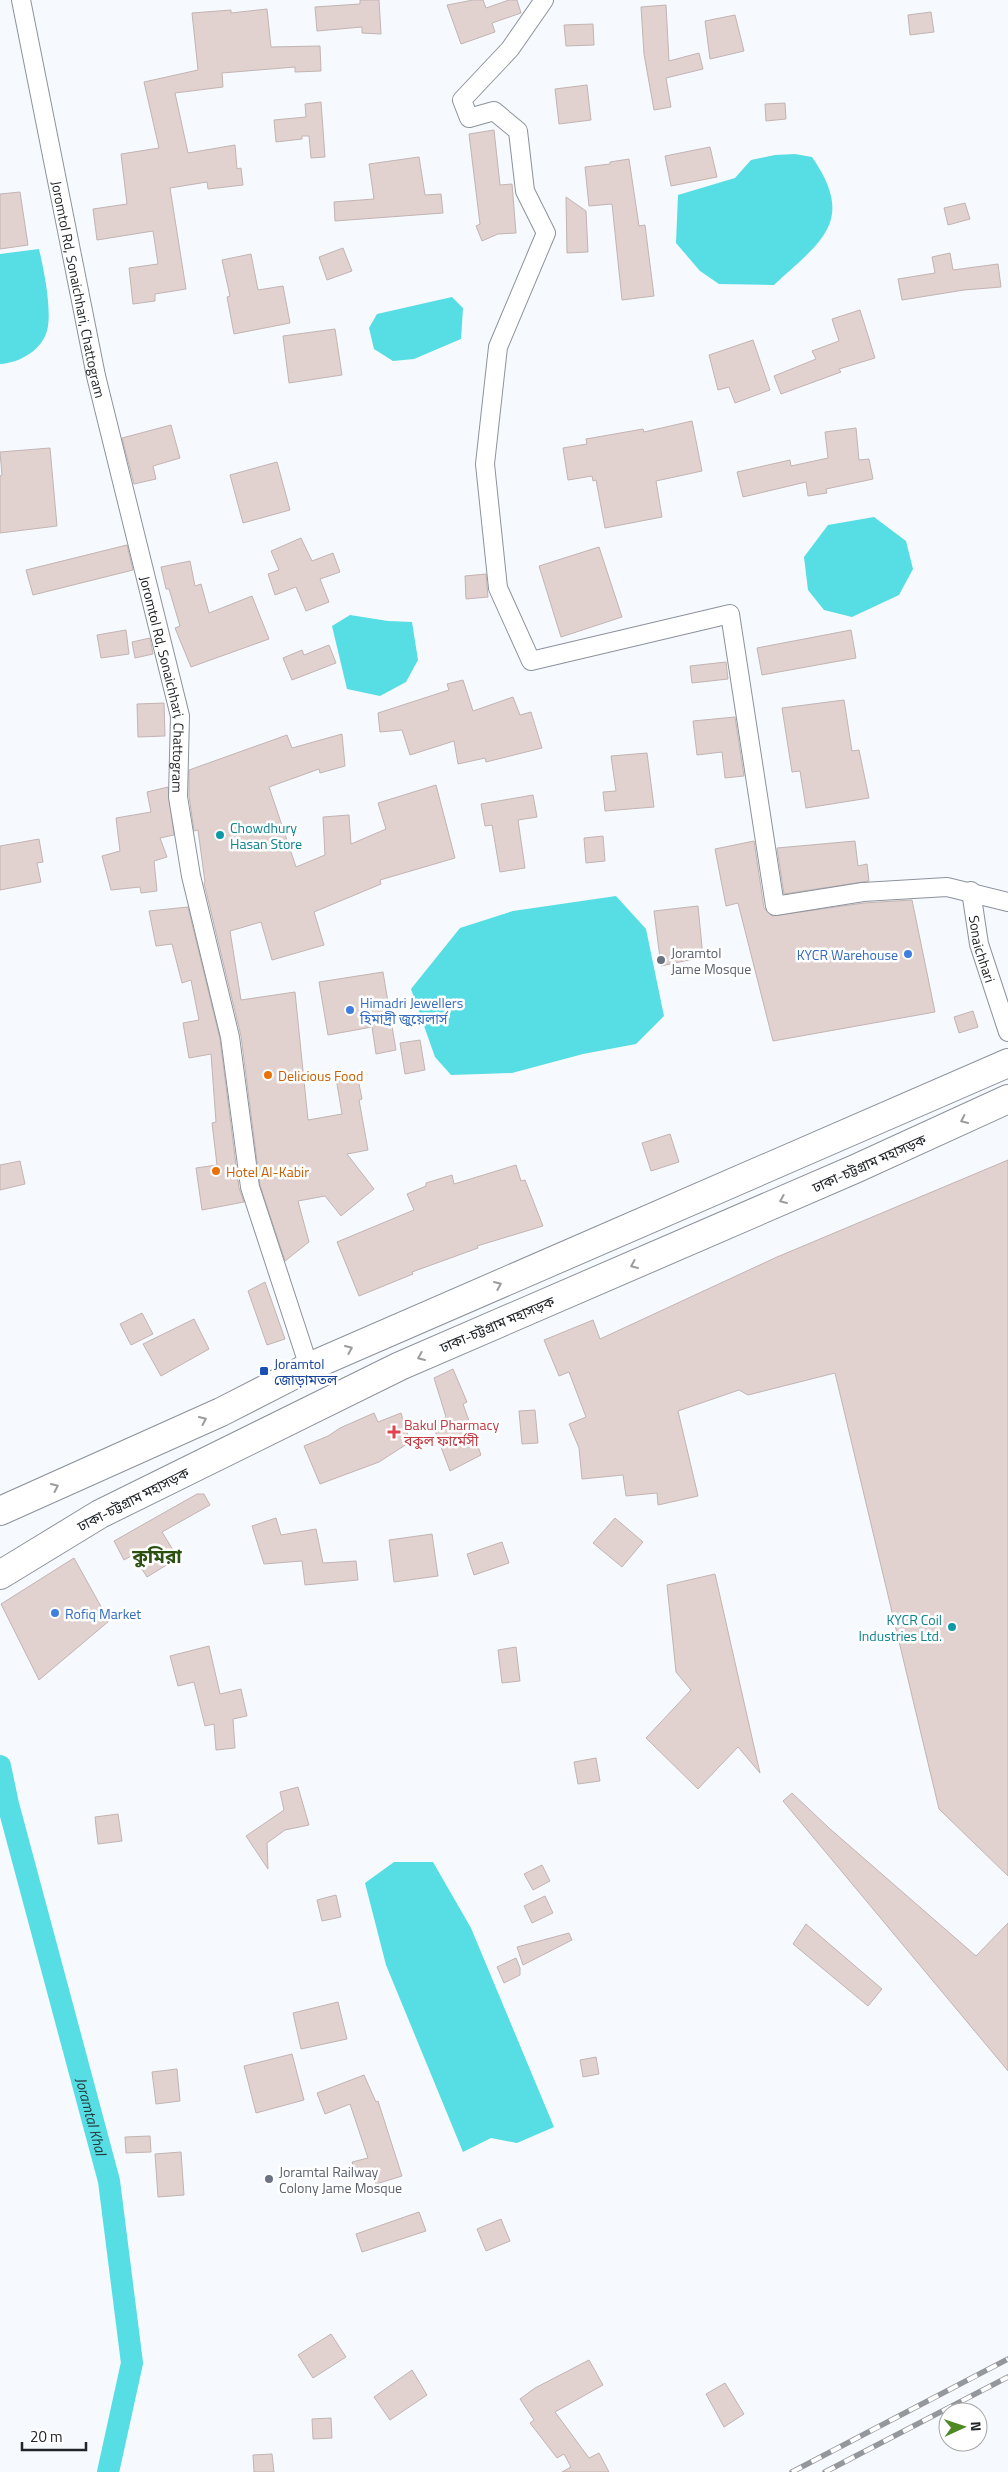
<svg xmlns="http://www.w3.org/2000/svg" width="1008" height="2472" viewBox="0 0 1008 2472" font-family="'Titillium Web','Noto Sans Bengali',sans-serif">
  <rect width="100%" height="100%" fill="#f6f9fe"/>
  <path fill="#56dee4" d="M795,154L812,157C857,222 820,242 774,285L719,284L700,271L676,243L678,195L735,178L751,160L775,155Z
    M39,249C44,270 51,306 48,326C45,349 20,363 0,364V254Z
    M452,297L463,308L461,339L414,359L393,361L374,349L369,328L377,314Z
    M874,517L906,541L913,569L899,595L852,617L824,610L808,590L804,557L828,525Z
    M350,615L388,621L412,622L418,660L406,682L380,696L347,689L332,626Z
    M616,896L646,929L664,1016L636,1044L583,1054L512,1073L451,1075L435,1057L411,989L460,928L513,911Z
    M394,1862H433L471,1928L554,2127L517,2143L491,2138L463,2152L386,1965L365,1883Z"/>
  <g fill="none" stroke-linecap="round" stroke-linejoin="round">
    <path stroke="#56dee4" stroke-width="22" id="s1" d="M0,1766L8,1804L109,2181L132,2363L108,2472"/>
  </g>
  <path fill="#e1d2d0" stroke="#c2b4b2" d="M360,0H379L381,34L362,33V27L317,31L315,7L360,4Z
    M473,0H483L486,8L509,0H517L521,13L492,23L495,32L461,44L447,5Z
    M666,5L669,61L699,53L703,69L666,78L671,107L654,110L644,54L641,7Z
    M267,9L271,47L320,46L321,71L295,72V67L222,73L223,87L175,93L188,153L235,145L237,169L241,168L243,185L208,189L207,182L170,188L186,289L155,294V301L133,304L129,268L158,264L153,231L97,240L93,209L127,204L121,154L159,148L144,82L198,70L192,13L231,10V13Z
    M931,12L934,32L910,35L908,15Z
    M735,15L744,51L710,59L705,21Z
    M593,24L594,45L566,46L564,25Z
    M587,85L591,120L559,124L555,89Z
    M321,102L325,157L311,158L309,136H302V139L276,142L274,120L306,117L305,104Z
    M785,103L786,119L766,121L765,104Z
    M494,130L500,185L512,184L516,233L498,234L482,241L476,226L480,224L469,134Z
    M710,147L717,177L671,186L665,156Z
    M419,157L425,195L441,194L443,213L335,221L334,202L374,199L369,164Z
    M629,159L639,226L645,225L654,296L622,300L612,204L589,206L585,167L610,164V162Z
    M20,192L28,245L0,249V194Z
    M566,197L586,211L588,252L567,253Z
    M965,203L970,219L948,225L944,208Z
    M343,248L352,271L327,280L319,257Z
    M950,253L953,270L998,264L1001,287L964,290L902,300L898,279L935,273L932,257Z
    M251,254L258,290L283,286L290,323L234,334L227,297L230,296L222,260Z
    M860,310L875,358L839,369L841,372L781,394L774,376L816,359L812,351L839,341L832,319Z
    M335,329L342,375L289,383L283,336Z
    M753,340L770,390L735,403L729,387L718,390L709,355Z
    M692,421L702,471L656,481L662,517L605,528L596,480L593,481L592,476L568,480L563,448L587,444L586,439L643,429L644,432Z
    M171,425L180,458L153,466L156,479L134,484L122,438Z
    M856,428L859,460L869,459L873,479L826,489L827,493L808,496L806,482L743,497L737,472L790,460L791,466L828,458L825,432Z
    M50,448L57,526L0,533V476L2,475L0,452Z
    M277,462L290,510L243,523L230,475Z
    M301,538L312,561L333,553L340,572L320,579L329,602L306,611L296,587L275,595L268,574L279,570L271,551Z
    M127,545L133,570L33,595L26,570Z
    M599,547L622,617L561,637L539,566Z
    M190,561L195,586L201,584L209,613L252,596L269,639L191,667L175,628L180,626L169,589H166L161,567Z
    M486,574L488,597L466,599L465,576Z
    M126,630L129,654L101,658L97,635Z
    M851,630L856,658L762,675L757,648Z
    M150,638L153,654L135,658L132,642Z
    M329,645L336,663L292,680L283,658L302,650L304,655Z
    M726,662L728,679L692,683L690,666Z
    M463,680L473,711L513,697L520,715L531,712L542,748L486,762L485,758L458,764L454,741L410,755L402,730L380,732L378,713L449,690L447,684Z
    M844,700L852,751L859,750L869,798L806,808L800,771L792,772L782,708Z
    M164,703L165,736L138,737L137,704Z
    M735,717L744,776L725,778L722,752L697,755L693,721Z
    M342,734L345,766L320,773L319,769L269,787L296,867L325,855L323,817L349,815L351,844L386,829L378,803L436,785L455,858L380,880L381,884L314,912L324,945L272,960L261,922L230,931L241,1000L295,992L308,1120L342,1114L336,1078L357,1074L362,1099L359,1100L368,1150L347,1154L374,1189L341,1216L325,1196L298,1201L309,1242L285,1261L260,1185L241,1036L204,883L205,882L198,830L194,831L189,796V770L287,735L292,748Z
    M647,753L654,807L605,811L603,792L616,791L611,756Z
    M168,787L174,835L160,838L167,857L154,861L157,891L141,893L140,887L111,890L102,856L120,851L116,818L151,812L147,792Z
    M533,795L537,817L518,820L525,868L500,872L492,825L485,826L481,804Z
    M603,836L605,861L586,863L584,838Z
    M39,839L43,862L37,863L41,882L0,890V846Z
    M754,841L764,908L772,916L864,903L912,900L935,1012L773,1041L738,903L726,906L715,849Z
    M855,841L858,866L867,864L869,881L784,894L777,848Z
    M698,906L703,957L661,966L654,911Z
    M188,907L220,1039L239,1188L244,1202L202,1210L196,1168L217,1165L212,1123L216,1122L211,1054L189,1058L183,1023L199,1020L191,980L182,983L172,944L156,946L149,911Z
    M383,972L396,1050L376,1054L372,1027L328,1035L319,982Z
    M973,1011L978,1027L959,1033L954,1017Z
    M420,1040L425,1070L405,1074L400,1043Z
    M670,1134L679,1162L651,1171L642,1143Z
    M1008,1160V1876L939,1809L835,1373L748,1395L739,1390L678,1411L698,1496L658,1505L657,1493L626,1496L623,1475L582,1479L579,1448L569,1424L586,1417L569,1372L559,1376L544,1340L593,1320L600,1339L777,1257Z
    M20,1161L25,1184L0,1190V1165Z
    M516,1165L521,1181L525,1180L543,1226L477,1246L478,1248L412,1272L413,1274L359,1296L337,1242L414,1210L407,1194L426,1186V1183L452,1175L454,1184Z
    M265,1282L285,1339L267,1345L248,1291Z
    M142,1313L153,1334L131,1345L120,1324Z
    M194,1319L209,1349L161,1376L143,1344Z
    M453,1369L467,1402L463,1404L481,1455L450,1471L432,1423L446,1417L434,1378Z
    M535,1410L538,1443L522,1444L519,1411Z
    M374,1413L378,1422L401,1413L410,1442L379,1462L320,1484L304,1446L328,1436L340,1428Z
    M197,1494H204L210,1505L162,1532L178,1558L147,1577L133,1555L124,1560L114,1541Z
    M276,1518L281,1535L316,1529L323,1563L356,1561L358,1580L305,1585L302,1561L264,1564L252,1526Z
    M615,1518L643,1542L622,1567L593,1543Z
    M432,1534L438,1576L394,1582L389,1540Z
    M502,1542L509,1563L474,1575L467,1554Z
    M74,1558L109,1621L39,1680L1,1604Z
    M715,1574L760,1773L738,1747L698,1789L646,1738L691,1690L676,1672L667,1585Z
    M209,1646L220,1694L241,1689L247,1716L233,1719L235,1748L216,1750L214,1724L205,1726L194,1682L178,1686L170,1656Z
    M516,1647L520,1681L502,1683L498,1650Z
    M596,1758L600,1781L578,1784L574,1762Z
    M298,1787L309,1825L285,1830L267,1843L268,1869L246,1836L284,1810L280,1792Z
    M792,1793L829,1828L976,1956L1008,1923V2071L783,1801Z
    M118,1814L122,1841L98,1844L95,1817Z
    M542,1865L550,1881L533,1890L524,1874Z
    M336,1895L341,1917L322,1921L317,1900Z
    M545,1896L553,1913L532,1923L524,1906Z
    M806,1924L882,1989L868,2006L793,1944Z
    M569,1933L572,1940L523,1965L517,1947Z
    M516,1958L520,1968V1975L504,1983L497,1967Z
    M338,2002L347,2039L301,2049L293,2013Z
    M292,2054L304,2100L256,2113L244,2066Z
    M596,2057L599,2074L583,2077L580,2060Z
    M177,2069L180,2101L156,2104L152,2072Z
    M364,2075L376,2102L378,2101L402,2176L376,2184L373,2173L358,2179L352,2162L368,2158L350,2104L325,2114L317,2093Z
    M150,2136L151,2152L126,2153L125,2137Z
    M181,2152L184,2195L158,2197L155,2154Z
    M419,2212L426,2231L362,2252L356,2234Z
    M501,2219L510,2241L486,2251L477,2229Z
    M331,2334L346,2357L313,2378L298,2355Z
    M589,2360L603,2385L555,2412L589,2458L599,2453L609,2472H562L571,2467L564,2454L557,2458L530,2423L534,2420L520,2399L535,2388Z
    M412,2370L427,2395L390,2420L374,2397Z
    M725,2383L744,2414L724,2427L706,2394Z
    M331,2418L332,2438L313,2439L312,2419Z
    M272,2454L274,2472H254L253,2455Z"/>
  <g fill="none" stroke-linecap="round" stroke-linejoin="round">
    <defs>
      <g id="minor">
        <path id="s2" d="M21,0L96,376L180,716L178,797L191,876L230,1037L250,1187L309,1367"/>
        <path d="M544,0L510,49L462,100L469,118L494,111L518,131L525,191L546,233L498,347L485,464L498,588L531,661L730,614L775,906L863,892L947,887L1008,902"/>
        <path id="s3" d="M971,891L979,944L1008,1032"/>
      </g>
      <path id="trunk" d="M0,1511L221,1412L309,1367L1008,1063
        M0,1575L100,1514L400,1366L855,1169L1008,1099"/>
    </defs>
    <use href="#minor" stroke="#8c929c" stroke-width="20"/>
    <use href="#trunk" stroke="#8c929c" stroke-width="30"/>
    <use href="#minor" stroke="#fff" stroke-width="18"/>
    <use href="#trunk" stroke="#fff" stroke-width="28"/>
    <defs>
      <path id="rail" d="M792,2472L1008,2359
        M825,2472L1008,2377"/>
    </defs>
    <use href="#rail" stroke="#94979c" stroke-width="5.5"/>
    <use href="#rail" stroke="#fff" stroke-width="4" stroke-dasharray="11" stroke-linecap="butt"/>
  </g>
  <defs><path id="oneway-chevron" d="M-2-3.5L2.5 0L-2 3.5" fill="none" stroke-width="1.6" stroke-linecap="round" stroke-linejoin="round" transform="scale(1.25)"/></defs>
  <g stroke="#9b9c9e">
    <use href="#oneway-chevron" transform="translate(964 1120) rotate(155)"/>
    <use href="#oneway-chevron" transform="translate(783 1200) rotate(157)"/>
    <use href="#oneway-chevron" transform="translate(634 1265) rotate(157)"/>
    <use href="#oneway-chevron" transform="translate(498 1285) rotate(-23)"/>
    <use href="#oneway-chevron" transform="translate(349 1349) rotate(-23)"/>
    <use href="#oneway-chevron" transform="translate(421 1357) rotate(157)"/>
    <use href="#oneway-chevron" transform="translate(203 1420) rotate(-24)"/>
    <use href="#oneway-chevron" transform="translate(55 1487) rotate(-24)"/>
  </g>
  <g fill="#0f9aa8" stroke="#fff" stroke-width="2">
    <circle cx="220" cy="835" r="5"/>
    <circle cx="952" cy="1627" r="5"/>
  </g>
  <g fill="#3f7fe0" stroke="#fff" stroke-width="2">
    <circle cx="908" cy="954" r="5"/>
    <circle cx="350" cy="1010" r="5"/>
    <circle cx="55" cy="1613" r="5"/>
  </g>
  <g fill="#6b7280" stroke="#fff" stroke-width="2">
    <circle cx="661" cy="960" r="5"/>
    <circle cx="269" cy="2179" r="5"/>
  </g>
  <g fill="#e8710a" stroke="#fff" stroke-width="2">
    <circle cx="268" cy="1075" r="5"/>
    <circle cx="216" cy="1171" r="5"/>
  </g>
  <rect fill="#1a4fb4" stroke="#fff" stroke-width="2" x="259" y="1366" width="10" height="10" rx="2.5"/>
  <path fill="#e0444e" stroke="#fff" stroke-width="2" d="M391.5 1424.5h5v5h5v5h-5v5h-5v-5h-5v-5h5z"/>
  <g text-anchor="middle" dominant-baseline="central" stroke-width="5" stroke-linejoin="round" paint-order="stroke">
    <g font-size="14" fill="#212428" stroke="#fff">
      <text stroke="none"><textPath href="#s2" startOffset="295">Joromtol Rd, Sonaichhari, Chattogram</textPath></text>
      <text stroke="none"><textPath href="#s2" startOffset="700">Joromtol Rd, Sonaichhari, Chattogram</textPath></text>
      <text stroke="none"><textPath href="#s3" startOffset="59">Sonaichhari</textPath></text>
      <text transform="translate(869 1163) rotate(-24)">ঢাকা-চট্টগ্রাম মহাসড়ক</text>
      <text transform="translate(497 1324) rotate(-23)">ঢাকা-চট্টগ্রাম মহাসড়ক</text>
      <text transform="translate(133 1499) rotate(-27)">ঢাকা-চট্টগ্রাম মহাসড়ক</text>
    </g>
    <g font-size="14" fill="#0d838f" stroke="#fff" text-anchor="start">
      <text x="230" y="827">Chowdhury<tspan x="230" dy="16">Hasan Store</tspan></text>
      <text x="942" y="1619" text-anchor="end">KYCR Coil<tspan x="942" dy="16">Industries Ltd.</tspan></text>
    </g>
    <g font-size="14" fill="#5b616d" stroke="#fff" text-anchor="start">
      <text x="671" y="952">Joramtol<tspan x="671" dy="16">Jame Mosque</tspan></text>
      <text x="279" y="2171">Joramtal Railway<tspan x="279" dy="16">Colony Jame Mosque</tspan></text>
    </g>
    <g font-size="14" fill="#366cbe" stroke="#fff" text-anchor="start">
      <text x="898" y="954" text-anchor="end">KYCR Warehouse</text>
      <text x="360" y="1002">Himadri Jewellers<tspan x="360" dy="16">হিমাদ্রী জুয়েলার্স</tspan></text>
      <text x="65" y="1613">Rofiq Market</text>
    </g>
    <g font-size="14" fill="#c56008" stroke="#fff" text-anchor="start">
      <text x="278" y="1075">Delicious Food</text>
      <text x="226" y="1171">Hotel Al-Kabir</text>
    </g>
    <g font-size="14" fill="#164399" stroke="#fff" text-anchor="start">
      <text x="274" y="1363">Joramtol<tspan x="274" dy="16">জোড়ামতল</tspan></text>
    </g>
    <g font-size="14" fill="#be3a42" stroke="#fff" text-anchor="start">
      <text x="404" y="1424">Bakul Pharmacy<tspan x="404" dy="16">বকুল ফার্মেসী</tspan></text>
    </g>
    <g font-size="15" font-style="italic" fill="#223a3b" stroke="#fff">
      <text stroke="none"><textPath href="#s1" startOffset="362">Joramtal Khal</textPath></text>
    </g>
    <g font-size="19" font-weight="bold" fill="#2b5011" stroke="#fff">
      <text x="157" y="1555">কুমিরা</text>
    </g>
  </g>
  <g transform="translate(963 2427) rotate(87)"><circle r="24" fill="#ffffff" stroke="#a6a7a9"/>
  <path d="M0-4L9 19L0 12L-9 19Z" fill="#4e8926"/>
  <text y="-8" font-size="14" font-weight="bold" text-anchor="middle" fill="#212428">N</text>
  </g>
  <path d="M22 2442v8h64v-8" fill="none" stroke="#212428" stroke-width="2.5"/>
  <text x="30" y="2442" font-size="15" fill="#212428" stroke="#ffffff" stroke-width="4" paint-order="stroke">20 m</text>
</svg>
